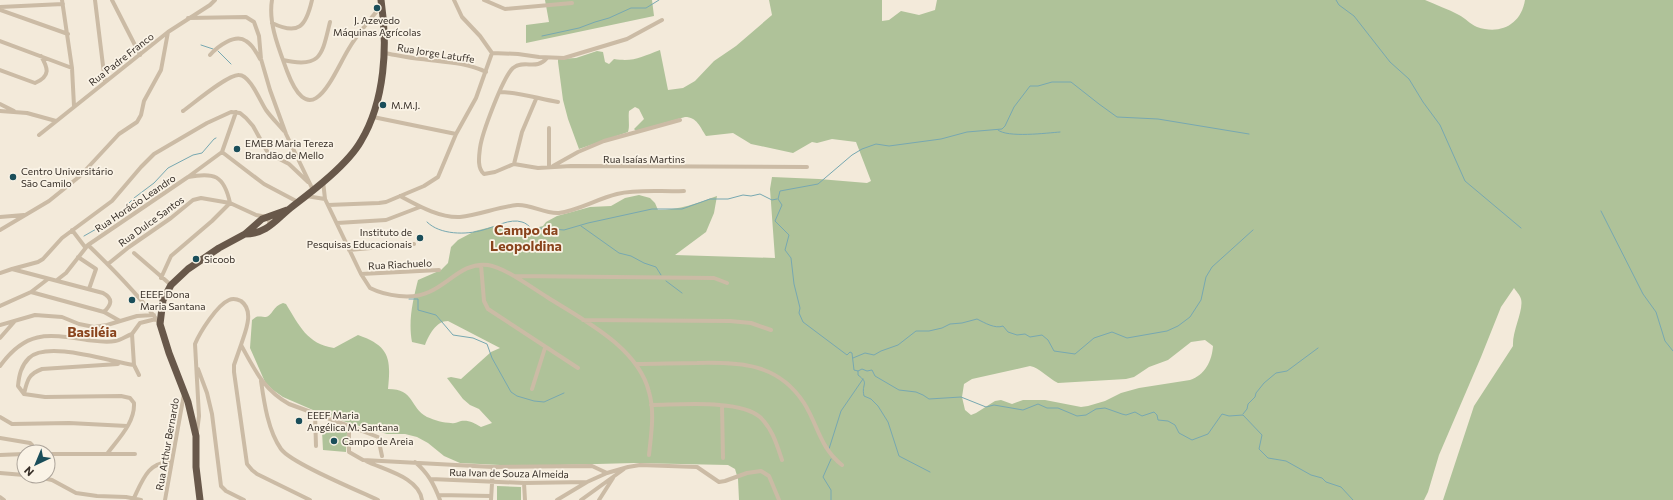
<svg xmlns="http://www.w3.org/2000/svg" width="1673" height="500" viewBox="0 0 1673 500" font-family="Commissioner,sans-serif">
  <rect width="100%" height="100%" fill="#f3eada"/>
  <path fill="#afc299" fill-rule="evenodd" d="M545,0H652L654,16L526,43V25L549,22Z
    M769,0H882V21L889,20L901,11L919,15L935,10L937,0H1425C1436,5 1448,9 1459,15C1465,18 1470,24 1477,27C1500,35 1521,25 1525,0H1673V500H1443L1474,406L1513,346C1512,331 1524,310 1521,299C1520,295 1516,291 1514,288L1501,307L1481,357L1439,455L1428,492L1424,500H739L738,479L735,469L728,465L634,463L523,466L460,463L444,456L428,443L417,437L405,434H387L329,417L283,397L273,390L265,382L250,348L252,320L256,317C259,316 263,317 266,317C272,316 273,306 283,303L286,304C299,325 307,344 334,348L358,335C390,346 391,359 388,389C415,389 409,407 427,417C434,420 444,423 451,423C455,424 457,422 461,421C469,420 474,423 481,427L492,423L479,409L470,405L463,399L447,378L451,377L461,379L491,352L500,348L448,321C436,321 429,335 425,345L412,342C408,321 413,300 418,280L441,270L448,263L451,247L458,240L475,231L495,226L535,228L543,226L546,222L557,216L590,207L611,206L625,198L639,195L650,198L655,203L658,210C679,210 698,203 717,196L714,213L706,232L675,255L775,258L770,189L772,177L819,179L867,183L871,181L856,142L832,139L817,143L812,142L793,153L751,144L733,133L706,136C700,127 697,117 685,117L636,131L634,129L644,119L639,109L635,107L629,111C628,118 630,126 628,132L579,149L568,119L563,100L558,62V59L576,58L597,51L603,52L605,62L609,64L614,59C634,62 641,57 660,50L668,90L683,88L695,81L714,61L736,46L772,15ZM1205,340L1213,346C1212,361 1205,375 1190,380L1139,388L1121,393L1105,401L1088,406L1081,407L1045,400H1023L1012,404L1001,400L995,401L976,413L971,415L965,410L962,397L964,384L972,379L1030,366C1040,368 1048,378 1058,383L1126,379L1134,377L1149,367L1168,360L1191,342Z
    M322,431L347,432L346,452L323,450Z
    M497,486L521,487V500H497Z"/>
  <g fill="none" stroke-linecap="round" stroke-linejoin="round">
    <path stroke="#77a8b1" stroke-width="1" d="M1336,0L1339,5L1354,16L1390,62L1409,79L1423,102L1440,125L1465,181L1521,228
      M542,36L579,28L595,22L609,18L631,8H646L659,0
      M201,45L213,49
      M218,51L231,64
      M998,130C1007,138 1047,133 1060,132
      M1601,211L1643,294L1656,312L1665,341L1673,351
      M427,222C440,235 466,235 483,230C495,227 510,218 522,222C526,223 529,226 532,229L538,228L564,230L588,223L652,209H682L710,199H728L743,195L751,196L760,194L772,200L777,199
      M581,226L619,253L631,256L644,263L656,267L661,275
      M84,236L112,220L134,198L154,183L168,168L193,155L202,153L214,139L216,138
      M666,281L682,293
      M409,299H418V310L436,315L453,335L473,338L487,344L492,358L511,392L517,396L534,401L544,402L564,393
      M853,358L865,353L874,355L881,351L898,345L916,331H929L942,328L950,324L962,323L977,319C985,323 995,329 1003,326L1008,332L1017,335L1025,334L1030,337L1042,335L1048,340L1054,351L1075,354L1094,338L1112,332L1127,338L1167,331L1178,326L1190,317L1201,300L1206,277L1212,267L1253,230
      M858,371L862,369L867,371L872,370L875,376L899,390L916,392L923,395L929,399L961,397L986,407L994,405L1023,410L1038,404L1047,408H1058L1077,416L1086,415L1096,409L1105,408L1122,414L1126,415L1135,412L1142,416L1154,412L1157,415L1158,420L1168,421L1175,425L1179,433L1192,440L1208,434L1222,414L1229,416L1243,415L1262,435L1259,449L1268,458L1286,461L1311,475L1322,478L1326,482L1341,487L1353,500
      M1243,414L1247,409L1248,404L1255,397L1256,393L1264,383L1276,373L1287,371L1318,348
      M829,449L841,411L863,379
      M831,459L823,477L831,490V500
      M930,472L899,456L888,422L878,406L871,399L864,396C861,383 870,384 858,375V371L854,370L852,353L850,352L847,355L803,322L799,313L800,308L794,284L791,258L785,250L789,235L775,221L782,205L778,199L780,191L818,184L852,155L862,149L876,144L889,146L941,139L967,132L1002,129L1005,126L1014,107L1030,86H1038L1052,82H1071L1099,104L1117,117L1158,119L1249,134"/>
    <path stroke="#cbbba5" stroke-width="4" d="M62,0L72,68L74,106
      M95,0L105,82
      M112,0L140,55
      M272,0C268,23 279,49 287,71C311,135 332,77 348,50C357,34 370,20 381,6
      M484,0L505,9L572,3
      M0,7L63,4
      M0,10L68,34
      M188,18L246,17L254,22L259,36L261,59L270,90L286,134L313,190
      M272,23C299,36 306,26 312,0
      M0,41L72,68
      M384,53C396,55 409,58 421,59C444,62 465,62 486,72
      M492,53L518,54L539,57L564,58L627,39L662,20
      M210,55C217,47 235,33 246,41C253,45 256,52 260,59
      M547,58C536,71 525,59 513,68C503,77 482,133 480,148C479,156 477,168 484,174L495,172L514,164L538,168L571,166L807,167
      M283,60C322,69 322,54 330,22
      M0,70L35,83C51,76 48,68 41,56
      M500,92C520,92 539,99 558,102
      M0,104L14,111
      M0,111L27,113L56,121
      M183,111C193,104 228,74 239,75C250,75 260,101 266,110C271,117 278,124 284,131
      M373,117L456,134
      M549,128V167
      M39,135L168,32L210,5L215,0
      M222,152L264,184L298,202
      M222,152L236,112
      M514,164L522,132L536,99
      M553,166L578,152L604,141L680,120
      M188,177L222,152
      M323,181L325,199L361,274L370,288C386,296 412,300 429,292C450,283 463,262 488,265C504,267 532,288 547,297C583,320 638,347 649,392C655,412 651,435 649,455
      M306,196L325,199
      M400,196C417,205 439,218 460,217C479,215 498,207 517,205C531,204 544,214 559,213C579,210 597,199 617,194C638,189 662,192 684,191
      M328,205L379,203L386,202L424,186L438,177L456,134L476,98L492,53L480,36L462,17L454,0
      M0,217L24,215
      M337,223L386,220L420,207
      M0,230L49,201L80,176L119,134L137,122L141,115L144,101L161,70L168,32
      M72,230L85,247
      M88,245C113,269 139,295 160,324
      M349,250L414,244
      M134,253L171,285
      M78,257L96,269L89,289
      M108,264L129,247L171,218L193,200L201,198L230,203
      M481,265L484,301L488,309L578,368
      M12,269L38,262L43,259L62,238L112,201L141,167L154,154L207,123L231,112L240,113L246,118L253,126L268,153L289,164L308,182
      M0,273L12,269L103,293C114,299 111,305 104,312
      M361,274L439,270
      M514,276L714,278L727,283
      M161,278L171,256L212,221L230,203
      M57,280L66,273L88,245L188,177C214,172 224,175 230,203L256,215L267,217L271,226
      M31,292L104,312L120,321
      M0,306L31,292L48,279
      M583,320L730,321L751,323L771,330
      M0,325L35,315L62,317L79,324L94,327L107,325L137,316L154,315
      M0,338L14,322
      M241,345L234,365V372L247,464L252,470L257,474L310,500
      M636,364C656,364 676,363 697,363C740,362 778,363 804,403C818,425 820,448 842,465
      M0,366C26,330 47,334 87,340C96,341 106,343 115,341C121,340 126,336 132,334
      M198,369L207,393L212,414L221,486L226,491L244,500
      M139,375L134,365L132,334L140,323L156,319
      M261,381C264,402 268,431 281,449C291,463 359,491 378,500
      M532,389L545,348
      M24,394L45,397L121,396L130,398L134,403C135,423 118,439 107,454
      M24,394L18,386C19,375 21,366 29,358C47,340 111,362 134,365
      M24,394C27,381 28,374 42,369L118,364
      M651,405C678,405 740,399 760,417C772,428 777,445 782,460
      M722,406L723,458
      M315,414L316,446
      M0,417L12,424L69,423L127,426
      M349,426L378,437L382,456
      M197,432L199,416L195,344C200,332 217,305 229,300C233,298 237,299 241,301C255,311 245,332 241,345C255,370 263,389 289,404L349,426V452L363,460L493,467L592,466L607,473
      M0,438L30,443L32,445L33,452
      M48,454H135
      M0,455L24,454
      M366,461C384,470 419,477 422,500
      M415,462C428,473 434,484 440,500
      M0,473L24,475
      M33,476L52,480L76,493L97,496L126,497L141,500
      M431,479L524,483L587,482
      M524,483L525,500
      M438,495L491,496
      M0,497L4,500
      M134,498C142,481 149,460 171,463
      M165,500L184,394
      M491,500L493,467
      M557,500L587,482L607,473L628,467L640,465L697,467L719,482L725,481L747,473L761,471L769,476L779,500
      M581,500L624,469
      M599,500L613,478"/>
    <path stroke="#68584a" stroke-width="7" d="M245,234C268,234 277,218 293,206C314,190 348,164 361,141C385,101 388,45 381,0
      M200,500L196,467V436L188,402L169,353L160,324L163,300L171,285L188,269L219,248L245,234L262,219L287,210"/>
  </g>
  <g fill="#1a4e5a" stroke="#faf3e6" stroke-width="1.5">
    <circle cx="377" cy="8" r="4"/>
    <circle cx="383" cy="105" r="4"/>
    <circle cx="237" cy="149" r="4"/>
    <circle cx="13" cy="177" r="4"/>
    <circle cx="420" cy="238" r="4"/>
    <circle cx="196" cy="259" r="4"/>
    <circle cx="132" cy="300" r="4"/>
    <circle cx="299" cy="421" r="4"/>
    <circle cx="334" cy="441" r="4"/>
  </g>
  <g text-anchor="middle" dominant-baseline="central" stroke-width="3.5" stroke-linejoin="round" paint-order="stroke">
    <g font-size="10" fill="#362e27" stroke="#faf3e6" text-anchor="start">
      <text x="377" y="20" text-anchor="middle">J. Azevedo<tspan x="377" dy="12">Máquinas Agrícolas</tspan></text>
      <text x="391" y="105">M.M.J.</text>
      <text x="245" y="143">EMEB Maria Tereza<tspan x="245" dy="12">Brandão de Mello</tspan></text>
      <text x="21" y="171">Centro Universitário<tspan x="21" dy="12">São Camilo</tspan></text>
      <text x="412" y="232" text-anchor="end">Instituto de<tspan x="412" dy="12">Pesquisas Educacionais</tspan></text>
      <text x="204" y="259">Sicoob</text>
      <text x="140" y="294">EEEF Dona<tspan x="140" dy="12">Maria Santana</tspan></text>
      <text x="307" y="415">EEEF Maria<tspan x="307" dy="12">Angélica M. Santana</tspan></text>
      <text x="342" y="441">Campo de Areia</text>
    </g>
    <g font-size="10" fill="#362e27" stroke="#faf3e6">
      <text transform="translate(436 53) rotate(9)">Rua Jorge Latuffe</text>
      <text transform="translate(121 59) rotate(-38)">Rua Padre Franco</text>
      <text x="644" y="159">Rua Isaías Martins</text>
      <text transform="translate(135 203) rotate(-34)">Rua Horácio Leandro</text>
      <text transform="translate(151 221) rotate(-36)">Rua Dulce Santos</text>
      <text transform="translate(400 264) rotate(-3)">Rua Riachuelo</text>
      <text transform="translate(167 444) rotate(-80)">Rua Arthur Bernardo</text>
      <text transform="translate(509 473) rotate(1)">Rua Ivan de Souza Almeida</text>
    </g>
    <g font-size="14" font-weight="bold" fill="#89431c" stroke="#faf3e6">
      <text x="526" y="229">Campo da<tspan x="526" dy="16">Leopoldina</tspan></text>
      <text x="92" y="331">Basiléia</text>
    </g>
  </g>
  <g transform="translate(36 464) rotate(224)"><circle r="19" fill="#faf3e6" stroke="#aca49a"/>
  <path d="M0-3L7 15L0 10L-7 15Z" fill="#1a4e5a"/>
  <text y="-6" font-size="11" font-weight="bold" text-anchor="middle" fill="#362e27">N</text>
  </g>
</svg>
